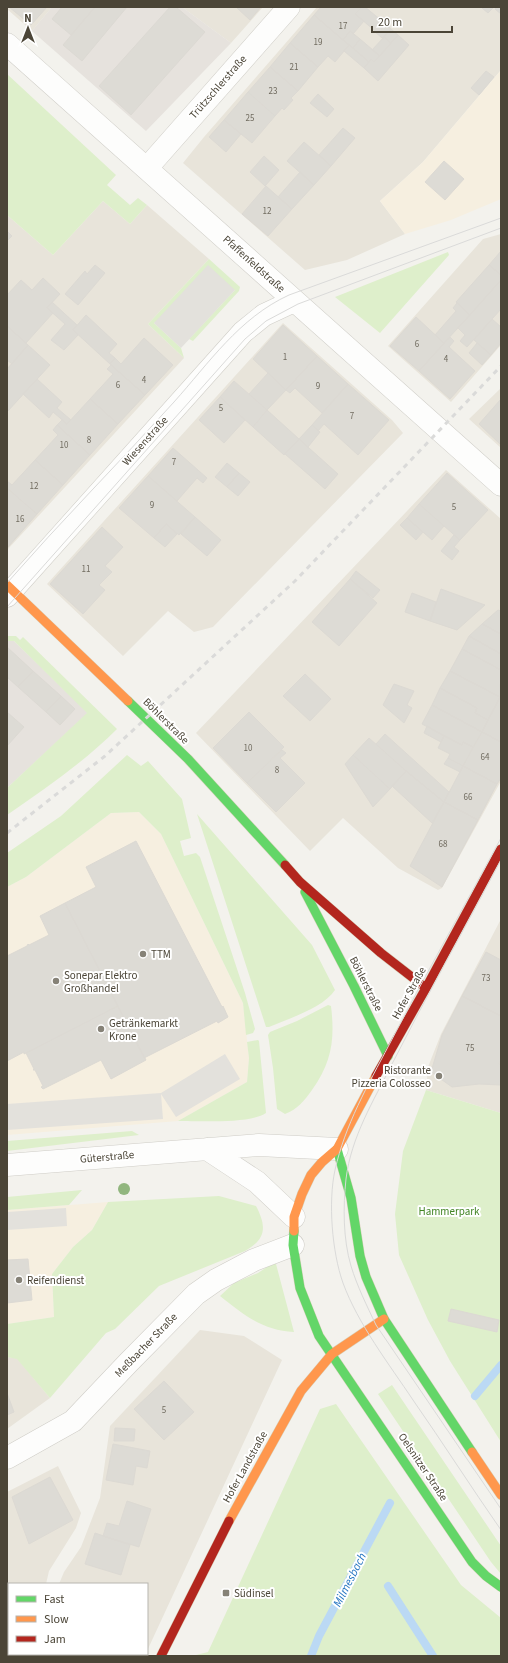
<svg xmlns="http://www.w3.org/2000/svg" width="508" height="1663" viewBox="0 0 508 1663" font-family="'Source Sans 3',sans-serif">
  <rect width="100%" height="100%" fill="#f3f2ed"/>
  <path fill="#e8e4da" d="M7,7H52L32,31L7,9Z
    M182,7H263L231,43Z
    M317,7H501V70L423,162L380,201L405,234L347,260L305,270L183,163L204,137Z
    M103,201L130,224L147,205L209,259L148,324L184,358L8,549L7,548V215L53,255Z
    M501,234V345L451,402L388,346L483,239Z
    M283,323L392,420L403,433L213,627L194,632L168,611L123,656L47,584Z
    M501,388V448L469,419Z
    M446,470L501,519V781L442,888L438,890L398,868L343,818L310,851L196,733Z
    M501,919V1113L426,1090L428,1067L441,1034Z
    M200,1330L244,1336L282,1360L147,1651V1584H59L64,1572L81,1547L100,1498L110,1426Z
    M7,1357L17,1358L50,1398L7,1429Z
    M58,1466L81,1513L76,1528L49,1571L46,1584H9V1654H32V1656H7V1492Z
    M46,1654H146L145,1656H46Z"/>
  <path fill="#f6efe0" d="M501,70V199L451,220L405,234L380,201L423,162Z
    M139,812L161,834L243,1003L249,1058L247,1082L178,1121L7,1135V887L26,877L111,813Z
    M108,1202L92,1230L73,1247L52,1274L54,1317L7,1324V1210Z"/>
  <path fill="#e6e2dd" d="M52,7H182L231,43L146,131L32,31Z
    M7,641H14L88,713L7,788Z"/>
  <path fill="#deefcb" d="M7,74L116,175L107,185L130,205L138,198L147,205L130,224L103,201L53,255L7,215Z
    M448,252L449,255L380,333L335,297Z
    M209,259L240,287L239,291L193,341L189,339L235,290L154,323L181,348L184,358L148,324Z
    M7,636H16L20,640L23,637L117,729C84,762 46,788 7,815V788L87,713L14,641H7Z
    M127,755L141,766L148,761L182,799L191,838L180,841L184,856L196,853L200,857L245,993L255,1029L253,1033L246,1035L243,1003L161,834L139,812L111,813L26,877L7,887V853L61,816Z
    M197,814L312,945L335,990C323,1008 290,1018 269,1027H266Z
    M328,1005L331,1006C335,1039 332,1062 312,1090C304,1101 298,1109 285,1114L277,1109L273,1068L268,1035L270,1032L297,1021Z
    M258,1040L259,1041L266,1113C249,1124 199,1121 178,1121L247,1082L249,1058L247,1042Z
    M426,1090L501,1113V1442L450,1361L428,1320L399,1255L395,1214L403,1151Z
    M132,1131L139,1135L7,1151V1141Z
    M82,1190L69,1205L7,1210V1197Z
    M219,1196L256,1206C267,1227 266,1239 245,1251L159,1286L115,1329L106,1333L50,1398L17,1359L7,1357V1324L54,1317L52,1274L73,1247L92,1230L108,1202Z
    M273,1263L276,1264L294,1332C262,1330 244,1315 220,1296L234,1283L258,1273Z
    M392,1385L501,1546V1574L491,1562L378,1394Z
    M336,1404L461,1585L501,1618V1654L499,1656H192L208,1652L320,1409Z"/>
  <path fill="#e3e1dc" d="M208,265L235,290L181,348L154,323Z
    M225,1054L240,1079L176,1117L161,1094L163,1119L7,1130V1104L161,1093Z
    M66,1208L67,1226L7,1230V1212Z"/>
  <g fill="none" stroke-linecap="round" stroke-linejoin="round">
    <path stroke="#bbd9f4" stroke-width="8" d="M475,1396L501,1365
      M388,1586L433,1656
      M311,1656L319,1636L390,1503"/>
  </g>
  <path fill="#dddbd5" stroke="#dcd9d3" d="M9,7H47L31,25Z
    M62,7H95L71,35L52,19Z
    M95,7H127L82,61L63,45Z
    M170,7H176L205,32L131,115L99,86Z
    M236,7H261L250,20Z
    M321,7H362L355,14L364,21L353,34L350,31L343,40L314,15Z
    M362,7H365L382,21L374,30L355,14Z
    M483,7H494L488,13L482,8Z
    M497,7H501V14L495,9Z
    M314,15L349,45L335,62L328,56L318,67L290,43Z
    M382,21L391,29L382,38L374,31Z
    M391,29L398,35L391,43L384,37Z
    M350,31L360,39L353,48L343,40Z
    M398,35L409,45L378,81L364,68L371,59L374,62Z
    M384,37L391,43L380,56L372,50Z
    M360,39L380,56L374,62L371,59L369,62L353,48Z
    M290,43L318,67L298,91L270,67Z
    M349,45L369,62L364,68L344,51Z
    M270,67L298,91L291,98L293,100L284,110L282,108L275,116L248,92Z
    M486,71L494,77L479,95L471,88Z
    M248,92L275,116L252,143L224,120Z
    M318,94L334,109L327,117L310,103Z
    M224,120L241,134L226,152L209,137Z
    M343,128L355,138L331,166L319,155Z
    M304,142L331,166L314,185L287,161Z
    M264,156L279,170L265,186L250,172Z
    M444,161L464,179L445,200L425,182Z
    M300,172L314,185L292,209L278,197Z
    M266,186L292,209L268,236L242,214Z
    M7,231L12,236L7,241Z
    M501,251V275L489,265Z
    M95,265L105,273L78,305L65,294L85,271L87,274Z
    M489,265L501,275V280L470,315L456,302Z
    M43,278L60,294L47,308L53,313L26,343L7,326V295L21,280L32,290Z
    M501,280V309L467,347L460,341L465,335L458,328Z
    M52,302L77,325L73,330L78,335L64,350L51,340L65,324L47,308Z
    M457,303L470,315L444,343L435,335L456,311L453,308Z
    M86,315L117,344L109,353L115,358L110,364L73,330Z
    M416,317L444,343L419,371L390,346Z
    M492,319L501,327V343L491,355L474,340Z
    M283,325L317,356L286,390L253,359Z
    M7,326L28,345L12,364L7,360Z
    M450,337L454,341L449,347L475,371L450,399L419,371Z
    M144,338L173,365L145,395L110,364L115,358L121,364Z
    M477,343L491,355L482,365L469,353Z
    M28,345L50,365L7,412V369Z
    M317,356L348,384L322,413L295,388L290,393L286,390Z
    M111,365L145,395L118,424L90,399L113,374L107,369Z
    M268,373L286,390L267,410L249,394Z
    M37,379L62,402L57,408L71,420L67,424L53,412L49,418L23,394Z
    M234,381L267,410L253,427L220,397Z
    M348,384L389,420L358,455L324,424L318,431L312,425Z
    M220,397L245,420L224,443L199,420Z
    M90,399L118,424L90,455L57,425L62,420L67,424Z
    M501,399V445L479,424Z
    M267,410L299,439L284,455L253,427Z
    M57,425L90,455L63,485L35,460L58,435L53,430Z
    M312,425L320,432L308,447L299,439Z
    M299,439L338,474L325,489L285,454Z
    M173,448L207,478L203,483L197,478L177,501L148,476Z
    M35,460L63,485L37,514L7,488V481L12,485Z
    M227,463L239,473L227,487L215,477Z
    M239,473L250,482L238,496L227,487Z
    M447,473L488,510L460,540L419,504Z
    M148,476L195,517L179,535L166,524L154,538L119,508Z
    M7,488L37,514L8,547L7,545Z
    M419,504L444,526L432,540L407,518Z
    M195,517L221,540L207,556L181,534Z
    M407,518L423,532L416,540L400,525Z
    M166,524L177,534L165,547L154,538Z
    M102,527L123,547L105,566L112,572L99,585L105,590L83,614L50,584Z
    M454,535L460,540L454,547L459,551L452,560L441,551Z
    M356,571L380,590L373,598L350,579Z
    M350,579L377,603L339,646L312,622Z
    M441,589L485,605L457,630L430,621Z
    M412,593L436,602L430,621L405,612Z
    M498,610L501,611V634L482,624Z
    M482,624L501,634V654L469,636Z
    M469,636L501,654V670L462,649Z
    M7,647L33,671L18,687L7,677Z
    M462,649L501,670L500,697L450,671Z
    M33,671L61,696L46,712L18,687Z
    M450,671L500,697L488,720L475,713L477,708L440,688Z
    M305,674L331,699L310,721L283,696Z
    M394,684L414,691L407,705L412,708L404,723L383,705Z
    M440,688L477,708L475,713L488,720L482,732L432,705Z
    M61,696L75,709L60,725L46,712Z
    M500,697L501,698V742L482,732Z
    M432,705L482,732L473,747L463,742L462,745L422,724Z
    M7,712L24,727L7,746Z
    M249,712L284,747L247,783L213,748Z
    M427,726L444,736L441,742L424,733Z
    M482,732L501,742V778L497,784L463,766Z
    M385,734L449,792L444,802L406,771L376,744Z
    M444,736L462,745L463,742L473,747L463,766L448,758L450,754L438,748Z
    M369,738L406,771L390,789L353,755Z
    M282,750L286,753L280,758L305,783L276,812L247,783Z
    M353,755L390,789L373,807L345,764Z
    M448,758L463,766L460,772L444,764Z
    M463,766L497,784L478,820L444,802Z
    M406,771L444,802L432,823L392,786Z
    M444,802L478,820L442,887L410,866Z
    M136,841L222,1007L223,1006L228,1017L218,1023L217,1021L144,1058L65,903L96,887L86,867Z
    M65,903L118,1006L24,1054V1052L7,1061V956L27,946L28,944L29,945L49,935L40,916Z
    M486,952L501,960V1016L462,996Z
    M462,996L501,1016V1060L499,1064L501,1065V1085L479,1084L452,1087L431,1072L442,1035Z
    M118,1006L146,1060L111,1079L101,1060L43,1089L41,1087L43,1086L35,1070H33L34,1069L26,1053Z
    M28,1259L32,1300L7,1303V1260Z
    M451,1309L499,1320L497,1332L448,1321Z
    M164,1381L194,1412L164,1440L134,1409Z
    M7,1393L14,1412L7,1415Z
    M115,1428L135,1429L134,1441H114Z
    M113,1444L150,1451L147,1468L136,1466L133,1485L106,1480Z
    M50,1477L73,1520L29,1544L12,1497Z
    M127,1501L151,1509L139,1547L103,1536L107,1523L119,1526Z
    M95,1533L130,1545L121,1575L85,1564Z"/>
  <g fill="none" stroke-linecap="round" stroke-linejoin="round">
    <defs>
      <path id="street" d="M7,44L501,485
        M147,168L289,7
        M7,596L243,332L264,315L294,301
        M207,1149L257,1182L294,1217
        M7,1165L259,1145L337,1149
        M7,1458L73,1421L128,1363L196,1294L216,1280L254,1260L293,1245"/>
      <path id="fast" d="M128,701L188,759L285,865
        M305,892L354,986L388,1056
        M337,1149L351,1198L360,1256L366,1277L384,1319L472,1452
        M294,1231L293,1245L300,1288L319,1336L472,1562L486,1576L501,1587"/>
      <path id="slow" d="M7,585L128,701
        M294,1231V1217L302,1194L311,1175L322,1162L337,1149L376,1076
        M472,1452L501,1495
        M229,1521L301,1391L332,1354L384,1319"/>
      <path id="jam" d="M285,865L300,882L381,953L426,988
        M376,1076L426,988L501,849
        M161,1656L229,1521"/>
    </defs>
    <use href="#street" stroke="#cfcdc7" stroke-width="23"/>
    <use href="#fast" stroke="#d7d0b9" stroke-width="10"/>
    <use href="#slow" stroke="#d7d0b9" stroke-width="10"/>
    <use href="#jam" stroke="#d7d0b9" stroke-width="10"/>
    <use href="#street" stroke="#fdfdfc" stroke-width="22"/>
    <use href="#fast" stroke="#63d668" stroke-width="9"/>
    <use href="#slow" stroke="#ff974d" stroke-width="9"/>
    <use href="#jam" stroke="#b3261e" stroke-width="9"/>
    <path stroke="#dadad9" stroke-width="1" d="M7,583C61,521 119,463 174,402C209,363 239,318 289,295L501,218
      M7,607L245,339L266,321L298,304L501,228
      M501,838C464,907 425,975 389,1045C368,1085 345,1125 335,1170C328,1202 332,1252 343,1283C358,1324 389,1364 413,1400C443,1443 471,1487 501,1530
      M501,860C465,928 427,995 392,1064C374,1100 351,1137 346,1179C343,1207 343,1239 351,1266C357,1286 367,1306 376,1325L501,1509"/>
    <path stroke="#dadad9" stroke-width="3" stroke-dasharray="5 5" stroke-linecap="butt" d="M7,833L105,756L295,581L501,366"/>
  </g>
  <circle fill="#91b67e" cx="124" cy="1189" r="6"/>
  <g fill="#868277" stroke="#fff" stroke-width="1.5">
    <circle cx="143" cy="954" r="4"/>
    <circle cx="56" cy="981" r="4"/>
    <circle cx="101" cy="1029" r="4"/>
    <circle cx="439" cy="1076" r="4"/>
    <circle cx="19" cy="1280" r="4"/>
    <rect x="222" y="1589" width="8" height="8" rx="2"/>
  </g>
  <g text-anchor="middle" dominant-baseline="central" stroke-width="4" stroke-linejoin="round" paint-order="stroke">
    <g font-size="9" fill="#706b5f">
      <text x="343" y="26">17</text>
      <text x="318" y="42">19</text>
      <text x="294" y="67">21</text>
      <text x="273" y="91">23</text>
      <text x="250" y="118">25</text>
      <text x="267" y="211">12</text>
      <text x="417" y="344">6</text>
      <text x="285" y="357">1</text>
      <text x="446" y="359">4</text>
      <text x="144" y="380">4</text>
      <text x="118" y="385">6</text>
      <text x="318" y="386">9</text>
      <text x="221" y="408">5</text>
      <text x="352" y="416">7</text>
      <text x="89" y="440">8</text>
      <text x="64" y="445">10</text>
      <text x="174" y="462">7</text>
      <text x="34" y="486">12</text>
      <text x="152" y="505">9</text>
      <text x="454" y="507">5</text>
      <text x="20" y="519">16</text>
      <text x="86" y="569">11</text>
      <text x="248" y="748">10</text>
      <text x="485" y="757">64</text>
      <text x="277" y="770">8</text>
      <text x="468" y="797">66</text>
      <text x="443" y="844">68</text>
      <text x="486" y="978">73</text>
      <text x="470" y="1048">75</text>
      <text x="164" y="1410">5</text>
    </g>
    <g font-size="11" fill="#4b4537" stroke="#fff">
      <text transform="translate(218 87) rotate(-49)">Trützschlerstraße</text>
      <text transform="translate(254 264) rotate(42)">Pfaffenfeldstraße</text>
      <text transform="translate(145 441) rotate(-48)">Wiesenstraße</text>
      <text transform="translate(166 721) rotate(45)">Böhlerstraße</text>
      <text transform="translate(366 984) rotate(63)">Böhlerstraße</text>
      <text transform="translate(409 993) rotate(-61)">Hofer Straße</text>
      <text transform="translate(107 1157) rotate(-5)">Güterstraße</text>
      <text transform="translate(146 1345) rotate(-46)">Meßbacher Straße</text>
      <text transform="translate(245 1467) rotate(-61)">Hofer Landstraße</text>
      <text transform="translate(423 1467) rotate(56)">Oelsnitzer Straße</text>
    </g>
    <g font-size="11" fill="#4b4537" stroke="#fff" text-anchor="start">
      <text x="151" y="954">TTM</text>
      <text x="64" y="975">Sonepar Elektro<tspan x="64" dy="13">Großhandel</tspan></text>
      <text x="109" y="1023">Getränkemarkt<tspan x="109" dy="13">Krone</tspan></text>
      <text x="431" y="1070" text-anchor="end">Ristorante<tspan x="431" dy="13">Pizzeria Colosseo</tspan></text>
      <text x="27" y="1280">Reifendienst</text>
      <text x="234" y="1593">Südinsel</text>
    </g>
    <g font-size="11" fill="#418424" stroke="#fff">
      <text x="449" y="1211">Hammerpark</text>
    </g>
    <g font-size="12" font-style="italic" fill="#2575c2" stroke="#fff">
      <text transform="translate(350 1580) rotate(-63)">Milmesbach</text>
    </g>
  </g>
  <rect width="508" height="1663" fill="none" stroke="#4b4537" stroke-width="16"/>
  <rect x="8" y="1583" width="140" height="72" fill="#ffffff" stroke="#b7b5af"/>
  <rect x="16" y="1596" width="20" height="6" fill="#63d668" stroke="#b7b5af"/>
  <text x="44" y="1603" font-size="12" fill="#4b4537">Fast</text>
  <rect x="16" y="1616" width="20" height="6" fill="#ff974d" stroke="#b7b5af"/>
  <text x="44" y="1623" font-size="12" fill="#4b4537">Slow</text>
  <rect x="16" y="1636" width="20" height="6" fill="#b3261e" stroke="#b7b5af"/>
  <text x="44" y="1643" font-size="12" fill="#4b4537">Jam</text>
  <g transform="translate(28 28)" stroke="#ffffff" stroke-width="3" paint-order="stroke">
  <path d="M0-3L7 15L0 10L-7 15Z" fill="#4b4537"/>
  <text y="-6" font-size="11" font-weight="bold" text-anchor="middle" fill="#4b4537">N</text>
  </g>
  <path d="M372 26v6h80v-6" fill="none" stroke="#4b4537" stroke-width="2"/>
  <text x="378" y="26" font-size="12" fill="#4b4537" stroke="#ffffff" stroke-width="3" paint-order="stroke">20 m</text>
</svg>
